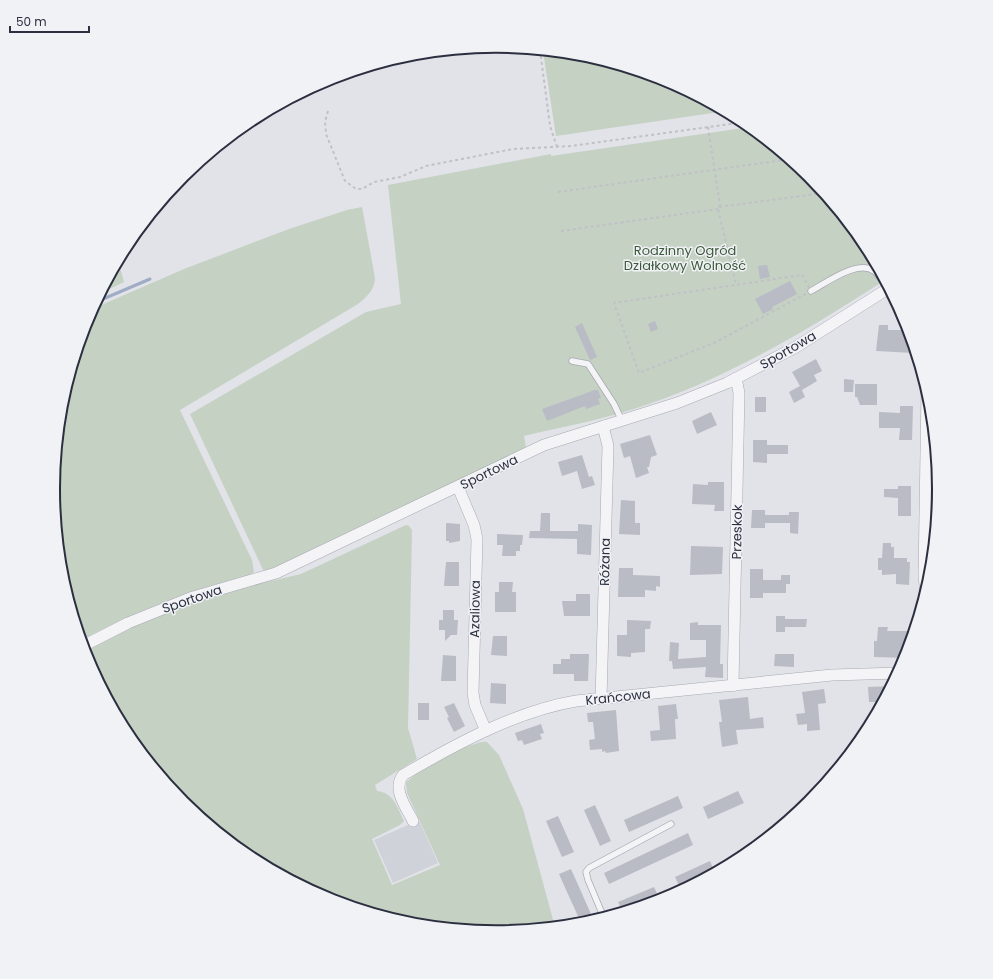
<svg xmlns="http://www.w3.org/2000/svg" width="993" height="979" viewBox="0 0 993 979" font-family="Poppins,sans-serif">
  <rect width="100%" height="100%" fill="#e1e3e8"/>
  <path fill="#d0d2da" d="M933,421L940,490L931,579L930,574Z
    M419,820L438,863L393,883L374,840Z"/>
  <path fill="#c5d1c3" d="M543,51L583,55L666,80L726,111L556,136Z
    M750,127L810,176L865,243L885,280C803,333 718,384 624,412C591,422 557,428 524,436L526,448L265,574L190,414L366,312L401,304L388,185L551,154V156Z
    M362,207L375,278C375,289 367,297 358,304L180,410L252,560L254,572L250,575C191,589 135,612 81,640L61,576L53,489L62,403L87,320L92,309L184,269L289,229L347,210Z
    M118,261L124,282L101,293Z
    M406,525L409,526L412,530L408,728L417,759L375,785L377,791C394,793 397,807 404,821L400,825L372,839L392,885L440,865L407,793L406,783C414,772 474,739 487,742L499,755L523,809L555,927L496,933L410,924L327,899L250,858L183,803L128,736L87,659L84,650L120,632L199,600L228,591L301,574Z"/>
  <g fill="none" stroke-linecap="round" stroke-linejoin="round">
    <path stroke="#a0acc5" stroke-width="3" d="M96,302L150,279"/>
  </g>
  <path fill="#b9bcc5" d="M767,265L770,277L760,279L758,266Z
    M790,281L797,294L772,307L773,309L763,314L755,299Z
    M655,321L658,329L651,332L648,324Z
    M582,323L597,357L590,360L575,327Z
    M879,325H888V330H909L914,353L876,351Z
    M816,359L822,371L814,375L817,381L802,390L805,397L794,403L789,392L800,386L792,372Z
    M844,379L854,380L853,392H844Z
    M855,384H877V405H860L857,397H855Z
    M595,390H598L601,398L598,399L600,404L586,409L585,406L547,421L542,409Z
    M755,397H766V412H755Z
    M900,406H913L912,440H899L900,428H879V412L900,413Z
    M711,412L717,425L697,434L692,421Z
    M650,435L657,455L651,457L649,467H647L649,473L636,478L630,456L624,458L620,444Z
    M753,440H767V445H788V454H767V463L753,462Z
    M582,455L589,477L592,476L595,485L582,489L577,471L562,476L558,462Z
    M708,482H724V511H714L715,505L692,504L693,484L708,485Z
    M898,486H911V516H898V498L884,497V489H898Z
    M621,500L635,501V523H640V535L619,534Z
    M752,510H765V528H751Z
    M789,512H799L798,534L790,533V523H765V515H789Z
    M541,513H550V531H578V524L592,525L591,555L577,554V539L529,538L530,531H540Z
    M446,523L460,524V541L449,543V541H446Z
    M497,534L523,535L522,545H520V551H516V556H502L503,545H497Z
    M883,543H891V547H894V558H907V562H910L909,585L896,584V574L882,575V570H878V558H882Z
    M691,546L723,547L722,574L690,575Z
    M446,562H459V586H444Z
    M619,568H633V575L660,576V587L656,586V591L645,590V597H618Z
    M750,569H763V580H781V575H790V584H786V593H763V598H750Z
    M499,582H513L512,592H516V612H495V592H499Z
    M576,594H590V616H564L562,601H576Z
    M443,610H454V620H458L457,635H451L445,641V630H439V620H443Z
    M776,616H785V619H807L806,627H785V632H776Z
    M627,620L651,621L650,629H645V652L631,653V657L617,656V635H627Z
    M698,622V625H721L720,664H723V678L705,677L706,667L673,669L672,661H669L670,642L679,643L678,659L706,657V640H690V623Z
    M878,627H888L887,631H908L907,658L874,657V641H877Z
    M493,636H507V656L491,655Z
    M570,654H589L588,681H574V674H553V664H561V659H570Z
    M775,654H794V667L774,666Z
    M443,655L456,656V681H441Z
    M491,683L506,684V704L490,703Z
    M892,686L883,702H869L868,687Z
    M824,689L826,703L818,704L820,730L807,731V724L798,725L796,714L805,713L802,692Z
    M748,697L750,719L763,717L764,728L736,730L738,744L722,747L719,722H722L719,700Z
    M418,703H429V720H418Z
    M454,703L465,726L454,732L447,718L449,717L444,707Z
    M676,704L678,719H675L676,739L651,741L650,731L660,730L658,706Z
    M616,710L619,751L606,753L605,751L602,752V749L590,750L589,740L595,739L593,722H588L587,713Z
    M541,724L544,733L540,734L542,739L524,745L522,740L518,741L515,733Z
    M738,791L744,803L708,819L703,807Z
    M678,796L683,808L629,832L624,820Z
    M595,805L611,841L600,846L584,810Z
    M558,816L574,852L562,857L546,821Z
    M688,833L693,845L609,884L604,873Z
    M710,861L715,873L680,888L675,877Z
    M571,869L587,905L594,921L582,925L567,892L559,874Z
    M654,887L659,898L623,912L618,902Z"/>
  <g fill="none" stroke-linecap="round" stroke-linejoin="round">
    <defs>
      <path id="lane" d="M811,291C826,283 858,259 874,271C880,276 884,283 888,289
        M572,361L588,364L614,404L622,421
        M604,918L588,880L586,872L589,868L671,824"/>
      <path id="street" d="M458,487L474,525L477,539L473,693L475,705L486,731
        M926,594L924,576L927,390
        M83,646L128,623L190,598L276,573L544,445L677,403L727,383L796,347L889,288
        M733,686L739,393L736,378
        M601,699L608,446L603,426
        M413,821C406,807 392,789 403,775C454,745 516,711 576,701L832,675L899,673"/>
    </defs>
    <use href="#lane" stroke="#a7a9b2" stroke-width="7"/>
    <use href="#street" stroke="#a7a9b2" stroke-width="12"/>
    <path stroke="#c0c1c7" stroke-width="2" stroke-dasharray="3 3" stroke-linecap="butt" d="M540,50L550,126L557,147
      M328,111L325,122L326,134L345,181L356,189H362L374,182L400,177L426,166L513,149L571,146L745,122
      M708,127L720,205L718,209L736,285
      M558,192L790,159
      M719,207L824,193
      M561,231L718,209
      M802,275L811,291L716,342L639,373L614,303Z"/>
    <use href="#lane" stroke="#f4f4f7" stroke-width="5.5"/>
    <use href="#street" stroke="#f4f4f7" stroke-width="11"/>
  </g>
  <g text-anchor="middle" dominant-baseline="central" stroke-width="3" stroke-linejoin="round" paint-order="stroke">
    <g font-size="13" fill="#3b593a" stroke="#f1f2f6">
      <text x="685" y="250">Rodzinny Ogród<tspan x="685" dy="15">Działkowy Wolność</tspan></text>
    </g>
    <g font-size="13" fill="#2b2f3f" stroke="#f1f2f6">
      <text transform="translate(788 350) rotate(-30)">Sportowa</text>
      <text transform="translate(489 472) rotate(-26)">Sportowa</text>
      <text transform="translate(737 532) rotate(-89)">Przeskok</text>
      <text transform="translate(605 562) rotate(-89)">Różana</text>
      <text transform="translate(192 599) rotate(-19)">Sportowa</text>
      <text transform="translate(475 609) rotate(-89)">Azaliowa</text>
      <text transform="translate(618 697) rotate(-6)">Krańcowa</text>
    </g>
  </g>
  <path d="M0 0H993V979H0ZM60 489a436 436 0 1 1 872 0a436 436 0 1 1-872 0Z" fill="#f1f2f6" fill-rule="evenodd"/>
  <path fill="none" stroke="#2b2f3f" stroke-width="2" d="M60 489a436 436 0 1 1 872 0a436 436 0 1 1-872 0Z"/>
  <path d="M10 26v6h79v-6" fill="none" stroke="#2b2f3f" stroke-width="2"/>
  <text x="16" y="26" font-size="12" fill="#2b2f3f" stroke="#f1f2f6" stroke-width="3" paint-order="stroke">50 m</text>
</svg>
